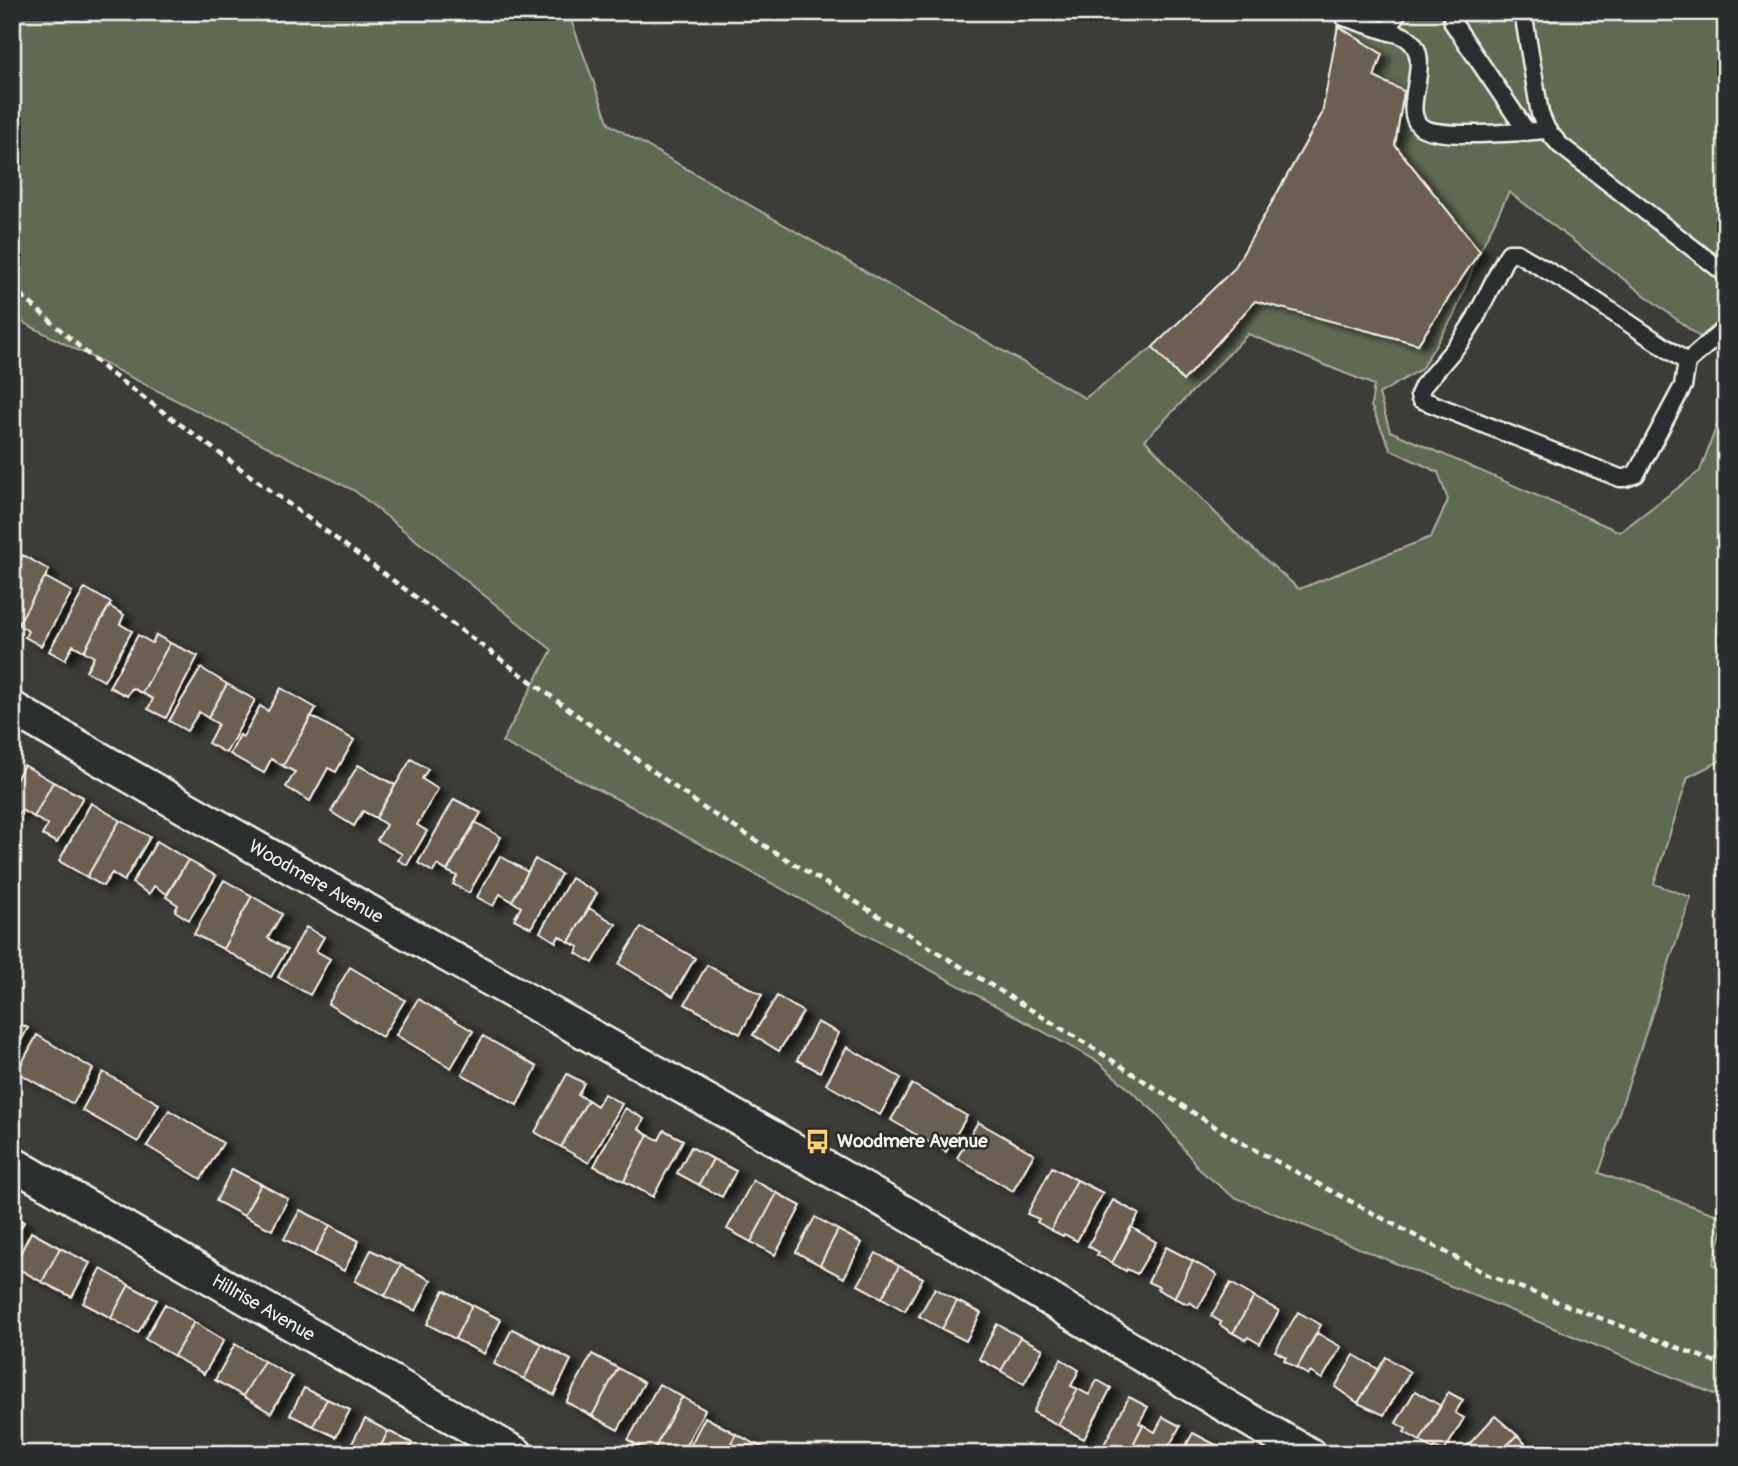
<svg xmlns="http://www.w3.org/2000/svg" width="1738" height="1466" viewBox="0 0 1738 1466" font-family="Pangolin,sans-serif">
  <defs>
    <filter id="shadow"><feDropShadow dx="8" dy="4.5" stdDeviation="3.5" flood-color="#0009"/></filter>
  </defs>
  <rect width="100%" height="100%" fill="#3d3c38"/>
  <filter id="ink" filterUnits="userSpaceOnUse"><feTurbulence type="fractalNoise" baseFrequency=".0143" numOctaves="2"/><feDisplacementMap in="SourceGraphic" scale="14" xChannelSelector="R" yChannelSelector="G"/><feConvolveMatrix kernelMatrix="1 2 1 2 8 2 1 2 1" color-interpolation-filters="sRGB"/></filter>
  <g filter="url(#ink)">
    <path fill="#616b52" stroke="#aaae9d" stroke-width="2" fill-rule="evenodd" d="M12,12H563L571,20L609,124L1085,398L1153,347L1234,269L1324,110L1340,12H1726V357L1509,192L1480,251L1454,315L1421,369L1379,394L1390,431L1620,532L1700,471L1726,400V758L1688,777L1654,884L1691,897L1599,1173L1726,1218L1713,1264L1726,1270V1399L1232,1196L1200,1170L1157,1114L1097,1061L623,802L502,742L552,650L355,491L12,317ZM1248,334L1374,385L1371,406L1391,450L1438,472L1448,500L1431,537L1299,589L1233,531L1145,440Z"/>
    <path fill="#6a5f51" stroke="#f4f1e8" stroke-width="2" filter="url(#shadow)" d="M1338,26L1382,54L1374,77L1404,91L1395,145L1480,251L1418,344L1255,301L1183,381L1153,347L1234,269L1322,114Z
      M23,555L49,570L18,624L12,621V574Z
      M45,577L72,592L41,646L25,637L28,631L18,624Z
      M85,588L111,603L84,651L73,645L65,660L49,651Z
      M109,606L124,615L120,624L132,631L104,681L86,671L94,657L84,651Z
      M138,635L152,643L156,635L170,643L142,693L132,688L127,696L109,687Z
      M170,643L198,656L166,718L148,709L153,699L142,693Z
      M201,668L227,684L208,718L199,712L187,731L169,721Z
      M227,684L255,700L226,753L208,743L218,724L208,718Z
      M281,688L316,708L283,766L271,759L264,773L230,754L240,735L243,737L260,706L268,711Z
      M311,716L354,740L336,772L328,768L310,801L286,787L295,772L283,766Z
      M411,759L428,769L422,779L438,789L417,825L427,831L407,865L398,860L402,854L377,840L386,825L376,818Z
      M24,765L53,782L34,817L21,810L15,820L12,818V787Z
      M358,765L395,785L376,818L363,811L354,826L331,812Z
      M53,782L83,797L57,843L42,835L48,825L34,817Z
      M454,799L481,813L447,871L437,865L433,872L418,863Z
      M91,803L120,820L87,877L59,861Z
      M120,820L150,837L124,881L112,873L103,886L87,877Z
      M475,822L501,837L469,893L453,884L457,876L447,871Z
      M157,841L188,860L167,894L154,886L149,894L132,883Z
      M500,856L528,872L512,901L500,894L493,906L477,897Z
      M535,859L561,874L531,928L514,919L521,907L512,901Z
      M188,860L216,876L189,920L175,911L178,905L166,897Z
      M571,878L597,893L569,942L559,936L556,942L540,932Z
      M224,880L252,896L223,949L194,934Z
      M252,896L282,914L268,938L287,950L271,977L223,949Z
      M589,908L616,924L593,963L576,953L579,947L569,942Z
      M306,927L324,937L316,951L330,959L310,995L278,977Z
      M641,927L695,958L673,996L619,964Z
      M707,965L762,995L740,1034L685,1004Z
      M350,967L405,1000L382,1037L328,1004Z
      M777,996L803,1012L779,1051L753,1035Z
      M418,999L473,1031L451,1068L396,1035Z
      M12,1020L28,1028L12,1057Z
      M817,1022L839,1033L820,1072L797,1060Z
      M37,1035L93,1069L73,1104L17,1072Z
      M483,1036L537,1067L517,1105L462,1074Z
      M847,1047L901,1078L880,1115L826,1084Z
      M103,1072L159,1104L138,1142L82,1110Z
      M567,1074L584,1083L578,1095L588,1100L561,1147L535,1132Z
      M912,1084L967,1116L946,1152L891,1120Z
      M604,1094L622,1104L589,1163L561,1147L588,1100L597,1106Z
      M625,1108L644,1119L639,1129L648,1135L624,1181L594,1166Z
      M169,1110L223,1143L201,1179L147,1146Z
      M978,1122L1034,1154L1013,1191L957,1158Z
      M664,1130L683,1140L653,1197L624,1181L648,1135L659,1140Z
      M691,1147L713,1159L699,1185L677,1173Z
      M713,1159L736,1171L722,1197L699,1185Z
      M1052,1167L1077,1180L1051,1230L1037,1222L1039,1219L1027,1214Z
      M232,1169L261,1184L244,1216L216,1201Z
      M753,1180L777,1193L751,1242L727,1229Z
      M1077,1180L1103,1193L1077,1241L1064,1234L1063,1236L1051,1230Z
      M261,1184L288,1199L272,1230L244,1216Z
      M777,1193L801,1206L775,1255L751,1242Z
      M1113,1200L1139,1214L1112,1263L1097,1255L1099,1252L1088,1246Z
      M300,1210L330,1225L314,1255L284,1239Z
      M12,1215L24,1222L12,1242Z
      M815,1217L838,1230L820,1265L796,1252Z
      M330,1225L359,1241L344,1271L314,1255Z
      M1131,1227L1156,1242L1137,1274L1127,1269L1126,1271L1112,1263Z
      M838,1230L862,1243L844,1278L820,1265Z
      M31,1232L60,1248L42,1282L14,1266Z
      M1166,1247L1193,1261L1174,1298L1157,1289L1159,1287L1148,1282Z
      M60,1248L90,1263L72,1297L42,1282Z
      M371,1250L401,1265L385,1296L355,1281Z
      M876,1253L899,1266L882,1298L858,1285Z
      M1193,1261L1217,1275L1198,1308L1190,1302L1188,1304L1174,1298Z
      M401,1265L431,1280L416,1311L385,1296Z
      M899,1266L923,1278L905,1311L882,1298Z
      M101,1269L129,1285L111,1318L83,1303Z
      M1231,1283L1254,1297L1233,1333L1220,1325L1221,1322L1211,1316Z
      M129,1285L157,1300L138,1333L111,1318Z
      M935,1288L957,1301L942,1329L919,1316Z
      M444,1290L472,1305L455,1339L427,1324Z
      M1254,1297L1279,1311L1260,1344L1248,1337L1246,1340L1233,1333Z
      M957,1301L981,1313L966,1341L942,1329Z
      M165,1304L194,1322L174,1356L145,1339Z
      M472,1305L501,1320L484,1354L455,1339Z
      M1298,1312L1321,1325L1297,1368L1284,1360L1286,1357L1275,1351Z
      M194,1322L224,1340L204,1374L174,1356Z
      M997,1324L1020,1337L1001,1371L979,1359Z
      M512,1329L542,1344L524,1379L494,1364Z
      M1317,1333L1341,1347L1322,1379L1310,1372L1308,1375L1297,1368Z
      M1020,1337L1043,1349L1024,1384L1001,1371Z
      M235,1344L264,1361L243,1396L215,1380Z
      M542,1344L571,1360L554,1395L524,1379Z
      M592,1354L618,1368L592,1416L566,1402Z
      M1354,1355L1378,1369L1358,1403L1335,1387Z
      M1386,1357L1410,1372L1384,1415L1358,1403Z
      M1061,1359L1079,1370L1071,1386L1078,1389L1058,1425L1033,1412Z
      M264,1361L292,1377L271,1413L243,1396Z
      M618,1368L644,1383L618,1430L592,1416Z
      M1097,1380L1111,1388L1084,1439L1058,1425L1078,1389L1089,1395Z
      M659,1384L682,1397L652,1453L628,1440Z
      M304,1388L327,1399L313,1426L290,1415Z
      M1415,1391L1441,1406L1420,1441L1404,1432L1406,1429L1396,1423Z
      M1448,1392L1463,1400L1455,1413L1464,1418L1444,1452L1435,1447L1433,1449L1420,1441Z
      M682,1397L705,1410L681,1454H654L652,1453Z
      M1129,1397L1148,1407L1139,1423L1143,1425L1128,1454H1099Z
      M327,1399L350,1410L336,1437L313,1426Z
      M1495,1416L1517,1435L1499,1454H1460Z
      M705,1417L736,1434L725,1454H686Z
      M1163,1417L1180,1426L1165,1454H1128L1143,1425L1155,1432Z
      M365,1419L388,1431L377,1454H364L350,1447Z
      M388,1431L412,1443L407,1454H377Z
      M1193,1433L1220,1447L1217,1454H1181Z
      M736,1434L767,1450L765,1454H725Z
      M1517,1435L1535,1454H1499Z"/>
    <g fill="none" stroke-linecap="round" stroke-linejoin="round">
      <defs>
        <path id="service" d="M1452,12L1453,23L1527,132
          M1523,12L1540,114L1547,130L1560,145L1726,274
          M1344,17C1359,22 1374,27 1390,32C1394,33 1401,34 1405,37C1438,56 1399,107 1420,126C1435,140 1524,132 1547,130
          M1387,31L1398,12
          M1509,253H1517L1575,287L1687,362L1683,386L1636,474L1626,478H1620L1420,399L1419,395L1423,386L1461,341L1475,319L1505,259Z
          M1687,362L1726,328"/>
        <g id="minor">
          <path id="s1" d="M12,708C307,880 606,1042 902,1211C1039,1290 1171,1377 1309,1454"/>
          <path id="s2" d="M12,1163L517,1454"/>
        </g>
      </defs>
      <use href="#service" stroke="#f4f1e8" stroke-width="21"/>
      <use href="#minor" stroke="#f4f1e8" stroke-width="37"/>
      <path stroke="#f4f1e8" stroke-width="4.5" stroke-dasharray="7 5" stroke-linecap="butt" d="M12,287L106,370L705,809L1093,1048L1231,1137L1490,1276L1726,1366"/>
      <use href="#service" stroke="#2a2d2e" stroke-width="16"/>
      <use href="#minor" stroke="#2a2d2e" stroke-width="32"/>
    </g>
  </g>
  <defs>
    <symbol id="bus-bare" viewBox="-9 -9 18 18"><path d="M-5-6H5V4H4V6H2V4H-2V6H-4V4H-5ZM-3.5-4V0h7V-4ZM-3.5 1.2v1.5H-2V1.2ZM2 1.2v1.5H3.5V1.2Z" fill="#ffd166" stroke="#2a2d2e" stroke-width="2.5" paint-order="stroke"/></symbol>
  </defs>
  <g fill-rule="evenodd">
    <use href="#bus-bare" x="800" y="1124" width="35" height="35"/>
  </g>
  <g text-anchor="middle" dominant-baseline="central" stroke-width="5" stroke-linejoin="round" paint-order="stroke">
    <g font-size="19" fill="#f4f1e8" stroke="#2a2d2e">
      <text stroke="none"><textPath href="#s1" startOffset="350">Woodmere Avenue</textPath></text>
      <text stroke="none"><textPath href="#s2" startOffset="290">Hillrise Avenue</textPath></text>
    </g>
    <g font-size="19" font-weight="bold" fill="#f4f1e8" stroke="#2a2d2e" text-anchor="start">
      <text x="837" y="1141">Woodmere Avenue</text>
    </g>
  </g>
  <rect width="1738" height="1466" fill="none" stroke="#2a2d2e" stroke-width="42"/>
  <rect x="21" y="21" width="1696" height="1424" fill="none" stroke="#f4f1e8" stroke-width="2.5" filter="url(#ink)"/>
</svg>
